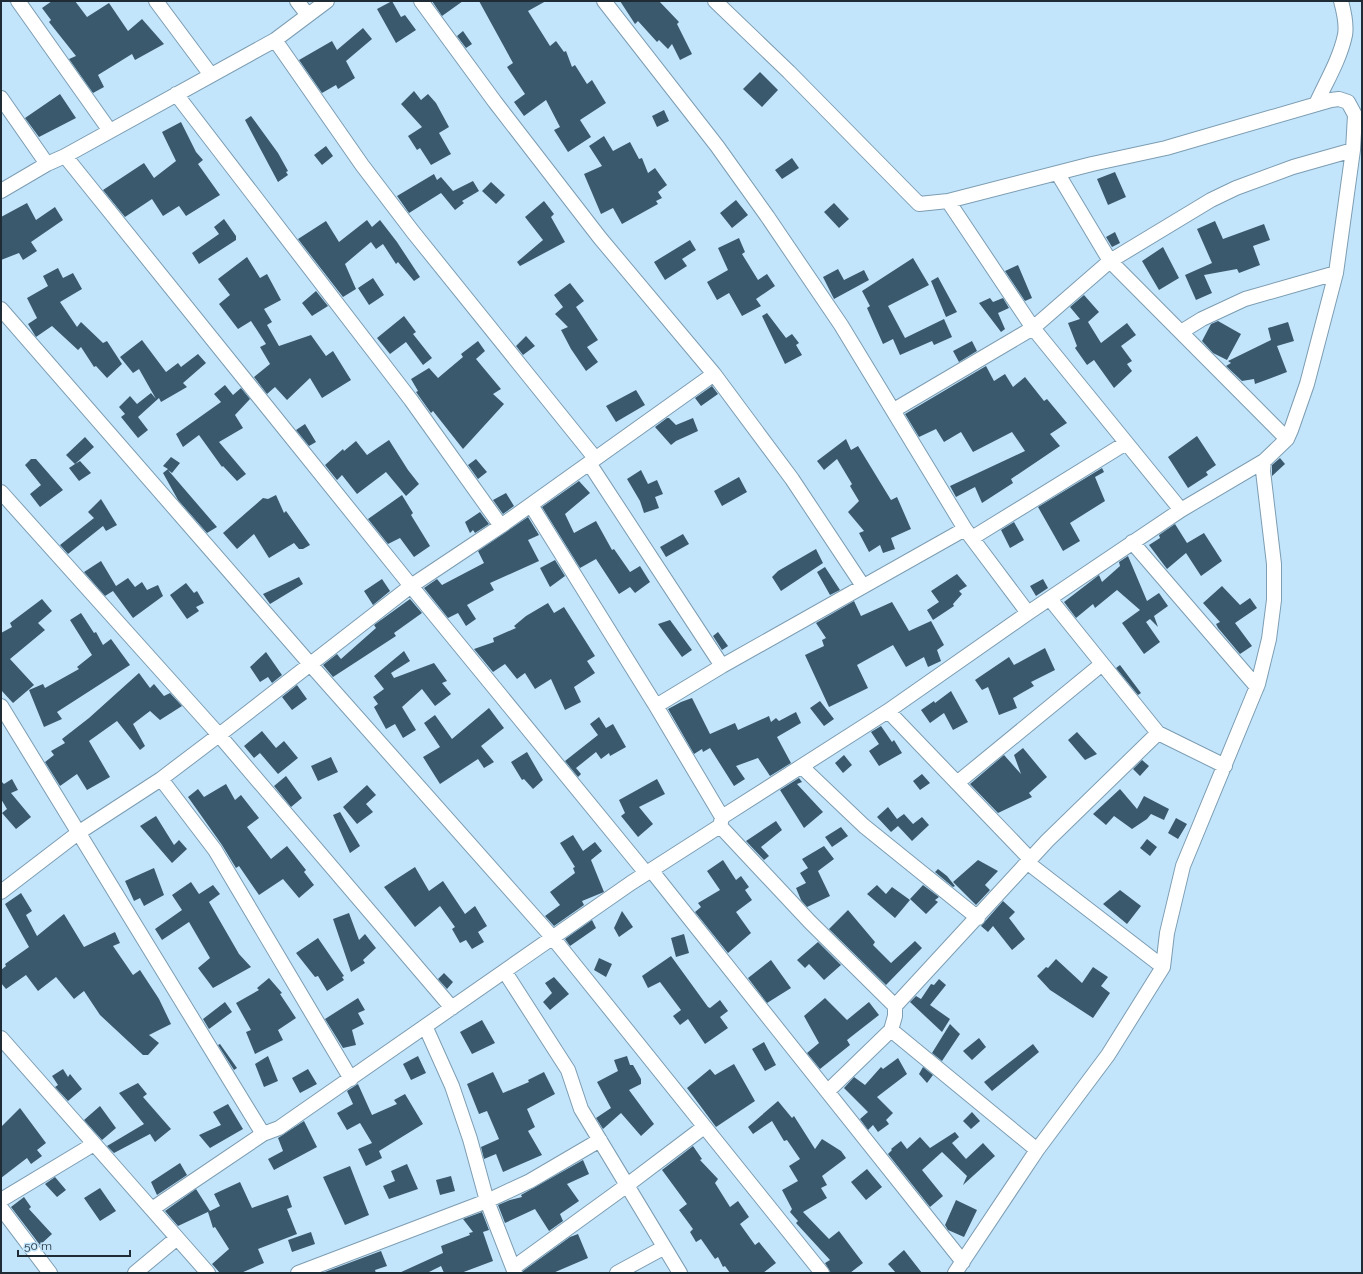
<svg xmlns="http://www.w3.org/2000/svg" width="1363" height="1274" viewBox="0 0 1363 1274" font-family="Raleway,sans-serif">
  <rect width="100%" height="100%" fill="#c3e5fc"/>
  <path fill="#3b596d" d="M52,1H75L87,17L109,3L128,31L142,19L164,44L135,60L132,54L98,75L104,87L93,93L69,59L76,56L49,22L51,20L42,8Z
    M392,1L401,17L405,15L416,30L396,43L377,9Z
    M432,1H463L442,16Z
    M479,1H546L528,11L550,46L556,41L564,52L566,51L572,67L575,65L587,84L592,80L606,103L580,120L591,137L568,152L554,130L560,127L546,100L524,116L514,102L525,94L507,67L513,63Z
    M620,1H659L679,22L677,24L692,54L680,60L672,44L668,49L659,40L657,42L638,21L635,24Z
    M363,28L372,39L346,61L355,78L338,89L336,85L322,93L299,60L332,41L337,50Z
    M463,31L472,44L466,48L457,36Z
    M760,72L778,90L762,107L743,89Z
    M414,91L421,100L428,94L436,103L449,127L439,133L451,154L431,165L420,148L417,150L408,136L422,127L401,104Z
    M60,94L76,118L39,137L25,118Z
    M664,110L669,121L657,127L652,116Z
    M251,116L278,153L288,171L286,172L288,175L278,182L245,120Z
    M181,122L196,152L203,160L198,164L220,195L186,216L179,206L163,216L152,199L125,217L103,190L144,163L154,178L176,161L162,132Z
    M604,136L613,151L630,142L639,159L642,158L648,173L655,168L667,185L658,192L662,198L656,201L658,204L622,224L613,208L601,214L584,174L602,166L589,146Z
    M326,146L333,156L322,165L314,155Z
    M792,158L799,168L782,179L775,170Z
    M1115,172L1126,197L1108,205L1097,179Z
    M434,174L437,180L441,177L453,191L473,181L479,191L462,201L464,203L455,210L441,193L409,213L397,196Z
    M491,182L505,195L496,204L482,191Z
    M736,200L748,215L732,228L720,213Z
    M544,201L554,214L551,217L565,242L520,266L517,262L543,240L525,217Z
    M27,203L36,220L55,207L63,220L31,242L37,251L23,260L19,253L1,260V217Z
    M834,203L849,219L839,228L824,212Z
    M224,219L236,236V240L199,264L192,253L219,234L214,227Z
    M367,220L372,227L380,220L397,242L420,277L414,281L398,262L396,264L383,244L376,249L371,242L345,264L356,289L343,297L298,239L326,221L339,242Z
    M1215,221L1223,239L1264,224L1270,240L1253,246L1260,265L1239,273L1237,269L1204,275L1212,293L1196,300L1185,275L1212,263L1197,229Z
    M1115,232L1120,243L1112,247L1106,237Z
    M739,238L745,252L742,254L758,280L767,274L775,286L756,299L761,306L742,316L729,293L717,300L707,282L728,270L718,248Z
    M690,240L696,250L682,259L687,266L665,280L654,262Z
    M1163,247L1179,278L1159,290L1142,261Z
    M247,257L260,278L267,274L281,300L264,309L272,322L267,325L279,346L311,335L326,356L333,351L351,380L322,398L310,378L287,400L275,387L267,394L254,377L270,364L260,347L266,344L251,321L238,329L219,304L230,295L218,279Z
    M913,258L929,285L888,306L905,338L944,319L952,337L934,345L932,341L900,355L893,339L883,344L867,308L870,306L862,291Z
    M1018,265L1032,298L1025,301L1005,271Z
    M58,268L63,278L73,273L82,289L60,302L77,327L81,322L103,343L107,341L122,364L107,378L96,366L94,367L81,347L78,350L52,326L36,337L28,324L37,318L27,298L48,286L43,276Z
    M838,269L844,280L864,270L869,280L834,299L823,277Z
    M938,277L957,312L946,317L931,281Z
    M373,278L384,295L369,305L358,288Z
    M570,283L584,301L576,307L598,340L587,347L598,362L586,371L571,349L561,330L568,327L555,314L563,307L554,295Z
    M316,291L328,306L312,316L302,303Z
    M1084,295L1099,312L1088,322L1101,343L1127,323L1136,335L1121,346L1132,361L1127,364L1132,371L1114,388L1094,360L1087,365L1075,348L1077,346L1068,323L1080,319L1070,307Z
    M990,298L993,302L1003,298L1009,308L998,313L1005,329L1001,332L979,303Z
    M767,313L786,338L792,334L799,343L796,345L802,355L785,364L762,316Z
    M404,316L416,332L413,334L432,358L423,365L406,342L390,354L377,338Z
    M1218,321L1241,334L1227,360L1213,353L1202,341L1211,324Z
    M1288,322L1294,341L1277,346L1287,372L1255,384L1254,379L1242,381L1226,366L1231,363L1228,361L1271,340L1268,328Z
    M526,336L535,346L523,355L516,346Z
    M142,340L166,372L178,363L181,367L198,354L206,363L183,383L187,387L161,402L159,398L138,417L148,430L138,438L121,417L125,414L119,407L130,396L137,404L151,393L156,399L139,369L133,373L120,357Z
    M478,341L485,351L476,359L501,389L493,394L504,404L463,449L433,411L431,413L416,392L418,391L411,379L429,368L438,378L463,357L461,354Z
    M972,341L977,351L959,362L953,351Z
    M986,366L994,381L1005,374L1013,387L1025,377L1044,401L1047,399L1067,423L1050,434L1060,446L1011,479L1013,483L982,503L975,487L956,497L950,486L1025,451L1012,432L973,452L961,432L944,442L936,429L919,437L905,414Z
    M225,385L233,395L241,388L250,399L235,415L243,428L219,442L246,474L237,481L223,466L222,467L199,435L183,447L176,434L221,402L214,394Z
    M712,386L718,394L701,406L695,398Z
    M636,390L645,405L616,422L606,406Z
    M667,418H669L676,425L693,418L698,431L676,441L671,445L655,427Z
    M305,424L316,442L309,446L296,430Z
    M1197,436L1216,465L1206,472L1208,475L1188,488L1168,457Z
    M85,437L94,447L75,464L80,461L91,473L79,481L69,468L75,464L66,455Z
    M846,439L851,450L858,446L891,500L897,497L911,529L891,538L895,549L883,553L880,545L869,552L859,533L864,531L848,512L859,501L850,486L852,484L837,459L824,470L817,461Z
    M389,440L408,470L419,484L406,496L386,472L357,494L342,475L337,480L325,465L343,449L344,451L356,441L367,455Z
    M171,457L180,463L172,473L168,470L217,527L207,533L178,500L163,473L168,469L163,466Z
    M1280,458L1285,464L1272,476V465Z
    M31,459H36L63,490L40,507L30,494L41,485L25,465Z
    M476,459L487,472L478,479L468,465Z
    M1102,468L1104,472L1095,477L1105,501L1070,523L1080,541L1063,551L1038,507Z
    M641,470L648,484L657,480L663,494L655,497L659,508L644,513L640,501L627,479Z
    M739,477L747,492L722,506L714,491Z
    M579,481L590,493L565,514L574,533L596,521L612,550L614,549L630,572L640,566L650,582L635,593L630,587L619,594L596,559L580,568L542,507Z
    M506,493L514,506L503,514L493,500Z
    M276,495L284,513L286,511L310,545L303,549H299L294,543L269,558L254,534L237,549L223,533L263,498L268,499Z
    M402,495L413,513L411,515L430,546L414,557L400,538L388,544L368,519Z
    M101,499L117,525L106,531L103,526L68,554L60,545L94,518L88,512Z
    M480,512L489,524L475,533L473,530L470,533L465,522Z
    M528,517L539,535L528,540L539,561L490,583L494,590L467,605L476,619L466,626L458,613L448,618L424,588L437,579L442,585L484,563L478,551Z
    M1014,522L1024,540L1010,548L1001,530Z
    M1175,524L1187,543L1204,533L1222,561L1201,576L1186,553L1167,569L1149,545L1160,538L1159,535Z
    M683,534L689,544L666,557L660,547Z
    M816,549L823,563L781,591L772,577L778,571Z
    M1128,556L1147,601L1159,593L1168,606L1154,616L1158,627L1150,619L1146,622L1160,642L1144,654L1122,623L1140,610L1117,590L1095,608L1093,604L1076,618L1064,602L1099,575L1102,582L1120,566L1119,562Z
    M555,560L565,576L550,587L540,568Z
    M101,561L116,586L128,578L135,587L142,582L147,590L158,585L163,596L133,618L113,591L105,596L84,572Z
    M825,567L840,590L830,595L817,572Z
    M957,574L967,586L959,591L962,594L953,604L954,606L933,620L927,610L939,602L931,591Z
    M299,577L303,584L270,604L263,594Z
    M382,579L390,591L373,605L364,591Z
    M1043,579L1048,588L1036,596L1030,586Z
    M186,583L194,593L197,591L204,603L196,607L199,611L187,619L170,595Z
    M1222,586L1240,605L1250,598L1257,608L1235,623L1252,646L1240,654L1218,628L1216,624L1220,622L1203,603Z
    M42,599L52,611L38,623L45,630L10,659L34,685L13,703L1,690V633L12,627L10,623Z
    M410,599L422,613L394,633L396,636L333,677L323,665L337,654L341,659L376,628L374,625Z
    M854,601L861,616L892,602L909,631L931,621L944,645L937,650L941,661L928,667L924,657L906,667L893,645L857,665L868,688L829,707L805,655L824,646L822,640L826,638L816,623Z
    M548,603L554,613L564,607L595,656L587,661L595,673L574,687L581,702L565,710L551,679L535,689L525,673L517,679L505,664L493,672L474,649L494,642L493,638L516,628L514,626L526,616Z
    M81,613L94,633L96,632L103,645L111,639L130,665L57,712L62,719L44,727L29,690L43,684L45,688L79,669L77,667L92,655L70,620Z
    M670,620L692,650L682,657L658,624Z
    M718,632L728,646L722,650L713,636Z
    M1045,648L1055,670L1031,682L1034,686L1013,698L1017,708L999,715L988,687L982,690L975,680L1009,657L1014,665Z
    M404,651L410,661L391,673L394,678L434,663L447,681L442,683L451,694L435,706L422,689L402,707L416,730L403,738L395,724L386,729L374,707L378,704L373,697L384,689L374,676Z
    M266,652L282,675L272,683L268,677L260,682L250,667Z
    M1120,665L1141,693L1138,695L1116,668Z
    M139,673L150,688L154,684L164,696L170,693L182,706L160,720L150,711L133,724L145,746L140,750L117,721L89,741L110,777L87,790L77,774L60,786L45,762L54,755L51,751L65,743L62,739L89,718Z
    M297,685L307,699L292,710L282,697Z
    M951,691L968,722L953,730L944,713L930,723L921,710L934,701L935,703Z
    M692,698L710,734L735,723L738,730L769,716L771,722L776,718L779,721L796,712L801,723L777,737L791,763L770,776L758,758L736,766L745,779L734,786L710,748L703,752L702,749L694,754L668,709L681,702Z
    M820,701L834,719L824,726L810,708Z
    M489,708L504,728L481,746L494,762L484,768L478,759L440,784L423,757L440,747L424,723L435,715L452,739Z
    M599,717L606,728L613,724L626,747L610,756L609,753L601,759L596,752L576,768L581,774L578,777L565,761L598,735L590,724Z
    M881,726L892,742L894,740L902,753L879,766L869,751L879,744L871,732Z
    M262,731L276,748L284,741L298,758L278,774L260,753L254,758L244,746Z
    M1077,732L1097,754L1085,760L1068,740Z
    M1023,748L1047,777L1029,793L1032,797L998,813L970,784L1004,755L1021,774L1014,755Z
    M527,752L543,780L533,789L524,779L522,780L511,762Z
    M844,755L852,765L843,773L835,763Z
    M331,757L338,772L318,781L311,766Z
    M1142,760L1149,766L1140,776L1133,769Z
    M922,774L930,783L920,790L913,781Z
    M286,776L302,798L291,807L274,786Z
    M799,778L802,782L797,784L823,812L804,828L780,790Z
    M12,779L18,790L11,793L31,817L16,829L2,813L7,809L1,799V781L4,784Z
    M657,779L665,794L639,807L653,824L638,837L621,816L625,813L619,800Z
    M226,784L235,800L241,795L259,818L247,827L271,859L287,846L306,870L304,872L314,885L299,898L283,879L259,895L239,866L236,868L222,845L188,797L198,789L204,797Z
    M367,785L376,795L366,804L373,812L357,824L343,807Z
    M1120,789L1137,809L1144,796L1169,809L1164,820L1151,814L1147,819L1132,829L1114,816L1106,825L1093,814Z
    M888,807L897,819L904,814L913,824L922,817L929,825L912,841L898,826L891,832L877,817Z
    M340,812L360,846L350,853L333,815Z
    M156,816L174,845L179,840L187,849L172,863L140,826Z
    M1176,818L1187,824L1178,839L1168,833Z
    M776,821L782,830L761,847L769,856L764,860L746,841Z
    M841,827L848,836L832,847L825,837Z
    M573,835L583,851L595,842L602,851L591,860L604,892L582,901L584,905L554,926L545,916L560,905L550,892L575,873L573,868L575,867L560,843Z
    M1147,839L1157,847L1150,856L1140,848Z
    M824,846L834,859L818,871L830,896L807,907L801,900L796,888L806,883L800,873L808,868L802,859Z
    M723,860L736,880L741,876L749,887L745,890L752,900L736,912L751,933L728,953L695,912L701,907L698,903L720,890L707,871Z
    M978,860L998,871L985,885L990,890L976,905L953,882Z
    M415,867L429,891L443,881L465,914L475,906L487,926L478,932L484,942L472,949L466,940L460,943L452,929L455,927L440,906L415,927L384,887Z
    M154,868L164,895L144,906L140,898L134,901L125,881Z
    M938,869L947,876L955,886L953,887L935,872Z
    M191,882L199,894L213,885L220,894L209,902L239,954L251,967L213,988L198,968L210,958L189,922L162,940L155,929L182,910L172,895Z
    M877,885L886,894L892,887L910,900L895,918L867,894Z
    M923,885L939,897L935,900L938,902L926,914L910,899Z
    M1120,890L1141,906L1127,924L1103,904Z
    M21,893L32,911L26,915L37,936L64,914L84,947L115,932L120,943L113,946L133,975L140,970L159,999L171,1024L149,1035L159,1043L148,1055H143L100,1015L84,991L74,999L56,977L38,991L26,975L6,989L1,983V970L6,966L5,964L29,947L5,904Z
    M1003,901L1015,912L1009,918L1025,939L1012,950L993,926L988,932L981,926Z
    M848,910L875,942L873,945L891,963L915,941L922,948L886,985L829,929Z
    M622,911L633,927L619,937L614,928Z
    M349,913L359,940L365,934L376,948L363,960L365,963L351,972L333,919Z
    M592,920L596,928L570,946L565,939Z
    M684,934L689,953L676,957L671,938Z
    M318,938L344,976L342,977L344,980L327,991L318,976L315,977L296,953Z
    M818,942L841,965L824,980L809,964L805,968L797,960Z
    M671,956L708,1007L710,1008L720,1000L728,1011L720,1017L728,1028L705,1044L688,1019L680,1025L673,1016L681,1010L660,982L648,988L642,976Z
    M599,958L612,964L606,977L594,970Z
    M1056,959L1082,983L1093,967L1108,977L1101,986L1110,993L1093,1018L1050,990L1037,976L1046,967L1048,968Z
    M771,960L791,988L767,1003L748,978Z
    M444,973L453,982L447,989L438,979Z
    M554,977L569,994L550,1010L543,1002L552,993L545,983Z
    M269,978L282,993L280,994L296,1018L278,1030L283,1040L255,1054L246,1032L251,1030L236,1003L259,990L257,988Z
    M939,979L946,985L930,1005L950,1019L942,1032L910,1002L916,996L921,999L931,984L934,985Z
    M358,998L365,1010L358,1013L364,1024L352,1030L356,1045L343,1048L325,1019Z
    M825,998L847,1020L869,1002L879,1015L847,1040L850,1045L820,1069L807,1053L819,1043L804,1016Z
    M225,1002L232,1012L209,1029L203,1019Z
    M482,1020L495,1043L472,1054L460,1032Z
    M950,1024L960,1034L942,1061L932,1053Z
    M979,1038L986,1047L972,1060L963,1051Z
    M764,1042L776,1065L765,1071L752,1049Z
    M220,1044L237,1068L234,1070L218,1045Z
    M1033,1044L1039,1052L992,1091L984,1082Z
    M268,1056L278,1081L264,1087L255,1064Z
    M418,1056L426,1073L411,1080L403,1064Z
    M627,1056L630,1065H633L641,1079V1084L629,1090L654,1124L641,1136L621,1113L603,1129L596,1118L611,1108L597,1082L618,1071L614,1060Z
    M898,1058L907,1074L877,1097L893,1113L886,1120L889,1124L878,1132L873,1125L868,1130L860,1119L868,1112L844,1088L854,1077L865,1085L881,1067L883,1069Z
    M734,1064L755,1101L716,1127L687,1088L710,1069L715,1075Z
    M923,1067L933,1075L927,1083L919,1074Z
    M63,1069L68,1077L70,1074L82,1089L68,1101L55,1087L58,1085L52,1076Z
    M308,1069L317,1084L300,1093L292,1078Z
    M493,1072L503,1093L529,1082L528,1080L544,1072L555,1094L527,1109L535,1127L528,1131L542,1155L503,1172L496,1154L484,1159L481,1147L499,1139L487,1111L479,1114L467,1084Z
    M138,1083L147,1094L143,1097L171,1129L155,1142L150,1134L114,1153L107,1146L144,1124L119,1093Z
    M358,1084L372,1115L397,1104L394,1100L405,1094L423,1124L379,1151L382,1158L366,1166L358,1149L372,1143L360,1123L347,1130L337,1113L353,1104L347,1091Z
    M778,1101L792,1118L794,1116L815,1149L822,1139L841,1151L846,1158L822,1176L827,1185L821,1188L827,1198L803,1212L829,1239L839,1231L863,1263L850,1273H831L825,1263L830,1260L796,1223L798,1221L790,1212L792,1209L782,1190L798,1181L789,1166L800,1159L787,1140L784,1141L772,1121L753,1134L748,1127Z
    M228,1104L243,1129L210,1148L199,1135L221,1125L213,1112Z
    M100,1106L116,1128L102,1140L84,1120Z
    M20,1108L46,1143L37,1150L42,1156L31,1164L27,1158L1,1178V1127Z
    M972,1112L980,1121L971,1129L963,1121Z
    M304,1121L317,1147L274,1170L268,1159L283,1151L278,1138Z
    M955,1132L959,1137L952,1143L966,1159L983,1143L995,1156L963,1185L967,1176L942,1152L922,1170L943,1196L930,1207L888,1154L892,1150L891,1149L901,1141L907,1149L920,1137L930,1148Z
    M693,1146L702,1159L700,1160L718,1179L715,1183L730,1207L738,1201L749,1217L740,1224L755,1245L759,1242L776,1263L763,1273H730L725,1266L723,1267L718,1257L715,1259L701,1239L696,1242L690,1232L693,1229L679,1210L687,1204L662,1170Z
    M583,1160L589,1174L567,1184L579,1201L560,1214L563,1221L549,1231L535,1209L505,1223L498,1205L510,1200L522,1197L521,1195Z
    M180,1163L187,1175L157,1195L151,1182Z
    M407,1164L418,1189L389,1199L383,1186L395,1181L391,1171Z
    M350,1166L369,1215L345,1225L323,1177Z
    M867,1169L882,1187L866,1200L851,1182Z
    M451,1176L455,1191L440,1195L436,1180Z
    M55,1177L66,1190L57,1197L45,1184Z
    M240,1182L252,1208L288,1195L292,1207L287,1209L297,1234L258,1249L264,1263L241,1273H220L212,1264L229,1249L215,1227L213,1228L208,1212L220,1206L214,1194Z
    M100,1188L116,1211L100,1221L84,1198Z
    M196,1189L210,1211L178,1226L165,1211Z
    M24,1197L31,1207L29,1209L52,1234L40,1245L11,1207Z
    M956,1200L977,1210L964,1237L948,1230L945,1225Z
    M482,1212L489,1230L483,1232L493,1261L461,1273H444L441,1266L427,1273H399L443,1253L441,1246L470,1235L469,1233L473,1232L463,1219Z
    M311,1232L315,1244L292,1252L288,1240Z
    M578,1234L588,1258L553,1273H523V1271L570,1237Z
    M904,1250L922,1273H896L888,1264Z
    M381,1251L387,1266L375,1270L376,1273H322Z"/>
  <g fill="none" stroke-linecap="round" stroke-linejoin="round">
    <defs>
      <path id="minor" d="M18,1L110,131
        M156,1L211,75
        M297,1L307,14
        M421,1L495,102L600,238L714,374L792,479L863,586
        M604,1L717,146L767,216L841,325L965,529L1028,613
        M715,1L789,72L919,204L948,201L1092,164L1166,148L1331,100L1339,99L1348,102L1355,115L1353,150L1336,273L1307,384L1291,430L1287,439L1264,461L1263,471L1274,564V600L1269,639L1258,684L1183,866L1167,933L1163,967L1108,1055L1037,1150L955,1273
        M275,40L362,165L413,232L595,458
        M176,94L411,400L501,526
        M1,98L47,164
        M1316,104C1326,82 1340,59 1345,35C1347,24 1344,12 1341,1
        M65,156L411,586L646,873
        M1058,174L1110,261L1287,439
        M1,191L47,164L65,156L275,40L327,1
        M948,201L1033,328L1181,510
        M1,309L310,664L553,938L822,1273
        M1181,332L1202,319L1245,299L1336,273
        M894,410L1033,328L1110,261L1211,200L1236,188L1293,167L1353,150
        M589,463L722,666
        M1,492L219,735L452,1008
        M531,505L656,706L722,817L888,711L1028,613L1181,510L1264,461
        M972,538L1126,443
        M1132,542L1257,687
        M1,706L263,1134
        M656,706L722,666L965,529
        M888,711L1031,860
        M1158,733L1225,766
        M802,767L864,826L978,918
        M161,779L215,850L351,1079
        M957,783L1102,664
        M722,818L720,826L810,922L895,1006
        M1028,863L1163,967
        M651,870L963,1262
        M1,892L78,833L161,779L219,735L411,586L501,526L714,374
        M505,972L568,1070L581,1109L680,1273
        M426,1028L452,1086L470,1139L487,1201L515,1273
        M891,1030L1037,1150
        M1,1038L208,1273
        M828,1091L891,1030L895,1016V1006L1047,841L1158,733L1050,599
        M1,1200L94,1144
        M1,1208L50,1273
        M152,1209L263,1134L279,1128L631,883L720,826
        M513,1268L626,1186L704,1127
        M135,1273L177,1238
        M298,1273L487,1201L530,1181L600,1140
        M617,1273L663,1248"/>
    </defs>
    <use href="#minor" stroke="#7c9db2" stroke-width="16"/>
    <use href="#minor" stroke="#fff" stroke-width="14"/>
  </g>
  <rect width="1363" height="1274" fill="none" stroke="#1f2c35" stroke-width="4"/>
  <path d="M18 1250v6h112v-6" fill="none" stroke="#1f2c35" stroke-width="2"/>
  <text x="24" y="1250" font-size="12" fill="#1f2c35" stroke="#c3e5fc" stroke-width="3" paint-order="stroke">50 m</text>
</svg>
